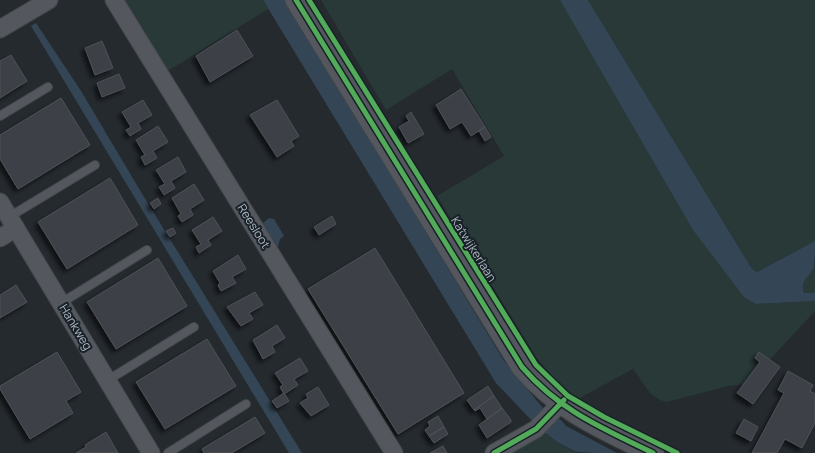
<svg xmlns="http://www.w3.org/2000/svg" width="815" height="453" viewBox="0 0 815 453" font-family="Manrope,sans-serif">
  <defs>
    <filter id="shadow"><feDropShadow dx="-3.5" dy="3.5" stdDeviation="2" flood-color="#0009"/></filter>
  </defs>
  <rect width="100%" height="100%" fill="#252a2f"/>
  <path fill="#283937" d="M121,0H263L268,9L166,72Z
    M321,0H560L600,66L756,304L815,301V311L747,384L728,386L667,402C650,399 643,382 633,369L578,399L576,398L556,381L536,357L437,196L504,156L452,69L386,110Z
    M588,0H815V241L757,272L752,269Z
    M815,266V293H803C800,283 809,274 815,266Z
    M541,429L565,447L579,453H500Z"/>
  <path fill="#344655" d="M263,0H285L504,361L543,408L562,421L566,426L617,453C606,453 589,453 578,452C548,443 518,405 496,383Z
    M560,0H588L752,269L757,272L815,241C815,248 815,261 814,267C810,277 799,281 804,293H815V301L756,304L744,297L693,230Z
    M36,23L81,91L144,197L302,453H289L31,26Z
    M269,218L274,219L284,236L280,239L278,247L261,225Z"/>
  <path fill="#3d4146" stroke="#4c5257" filter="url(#shadow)" d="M237,30L253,56L210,82L196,56Z
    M102,41L113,68L95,75L85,48Z
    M11,55L27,81L0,98V61Z
    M119,74L125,88L102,97L97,83Z
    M461,89L485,127L471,136L462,122L450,129L436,105Z
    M61,98L90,145L18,189L0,159V135Z
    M143,100L152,115L138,123L141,129L130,136L126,130L131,127L122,112Z
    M277,100L299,136L291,141L294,146L277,157L250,115Z
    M411,112L424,134L408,143L399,127L409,121L406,116Z
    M158,126L168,142L153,151L157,158L145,165L141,157L145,155L136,140Z
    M485,127L491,137L485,141L479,131Z
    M178,157L186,172L171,181L175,188L164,195L159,187L165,184L156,170Z
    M110,178L138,225L67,269L38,222Z
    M194,184L204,200L190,209L193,215L182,222L178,216L181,214L172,198Z
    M158,198L161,204L154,209L150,203Z
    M332,216L336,224L319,235L314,227Z
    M213,217L222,231L208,240L211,245L199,253L196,247L201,244L192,230Z
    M173,228L176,233L170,237L166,231Z
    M375,248L464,393L398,434L308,289Z
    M238,255L246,269L232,277L236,283L221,291L218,285L220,283L213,271Z
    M158,258L187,306L116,349L87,302Z
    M16,285L27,302L0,318V295Z
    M255,292L263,305L249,313L253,319L241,326L227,307Z
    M277,325L285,338L272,346L275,352L263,359L253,340Z
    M207,339L236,386L165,429L136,382Z
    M57,352L81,392L66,401L73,413L30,439L0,389V386Z
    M759,352L780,367L753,404L737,393L760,362L755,358Z
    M300,358L308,371L294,379L298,385L284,394L280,387L283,385L275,373Z
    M788,371L813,385L810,391L815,394V423L802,448L785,439L777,453H752L784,393L778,390Z
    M488,386L494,396L474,410L467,400Z
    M318,387L329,405L311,416L300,403L308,398L306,394Z
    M284,393L289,401L277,408L272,401Z
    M494,396L502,408L493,415L487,419L480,408L475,411L474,410Z
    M502,408L511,420V422L487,438L479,425Z
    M438,416L444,427L429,436L425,430L430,426L428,422Z
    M255,417L265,433L232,453H204L202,449Z
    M744,419L758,427L751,441L736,433Z
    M444,427L448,434L434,443L429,436Z
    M106,432L118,453H76L86,447L85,445Z
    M443,446L447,453H430Z"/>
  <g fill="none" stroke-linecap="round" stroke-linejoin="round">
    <defs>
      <path id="service" d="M0,116L48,87
        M9,217L95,165
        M61,303L147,250
        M108,380L194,327
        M168,453L246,404"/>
      <path id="minor" d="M114,0L394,453
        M0,29L49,0
        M0,202L151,453
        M0,238L16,228
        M494,453L536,429L560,404"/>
      <path id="tertiary" d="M296,0L522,367C560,411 602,428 653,453"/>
    </defs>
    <use href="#service" stroke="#42464a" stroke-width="10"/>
    <use href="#minor" stroke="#42464a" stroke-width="19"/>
    <use href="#tertiary" stroke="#42464a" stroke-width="23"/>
    <use href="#service" stroke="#54585e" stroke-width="8"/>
    <use href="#minor" stroke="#54585e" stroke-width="17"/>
    <use href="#tertiary" stroke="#54585e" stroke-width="21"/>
    <defs>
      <path id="cycleway" d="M296,0L522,367C560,411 602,428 653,453
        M309,0L536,365L568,396L604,417L677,453
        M494,453L536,429L564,400"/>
    </defs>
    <use href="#cycleway" stroke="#192128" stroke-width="8"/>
    <use href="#cycleway" stroke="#51ab58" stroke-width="5"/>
  </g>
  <g text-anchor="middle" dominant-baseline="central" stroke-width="4" stroke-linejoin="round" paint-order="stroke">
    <g font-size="12" fill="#aeb7c1" stroke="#192128">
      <text transform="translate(254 226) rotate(58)">Reesloot</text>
      <text transform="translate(474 249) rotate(58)">Katwijkerlaan</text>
      <text transform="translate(76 327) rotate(59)">Hankweg</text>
    </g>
  </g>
</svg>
